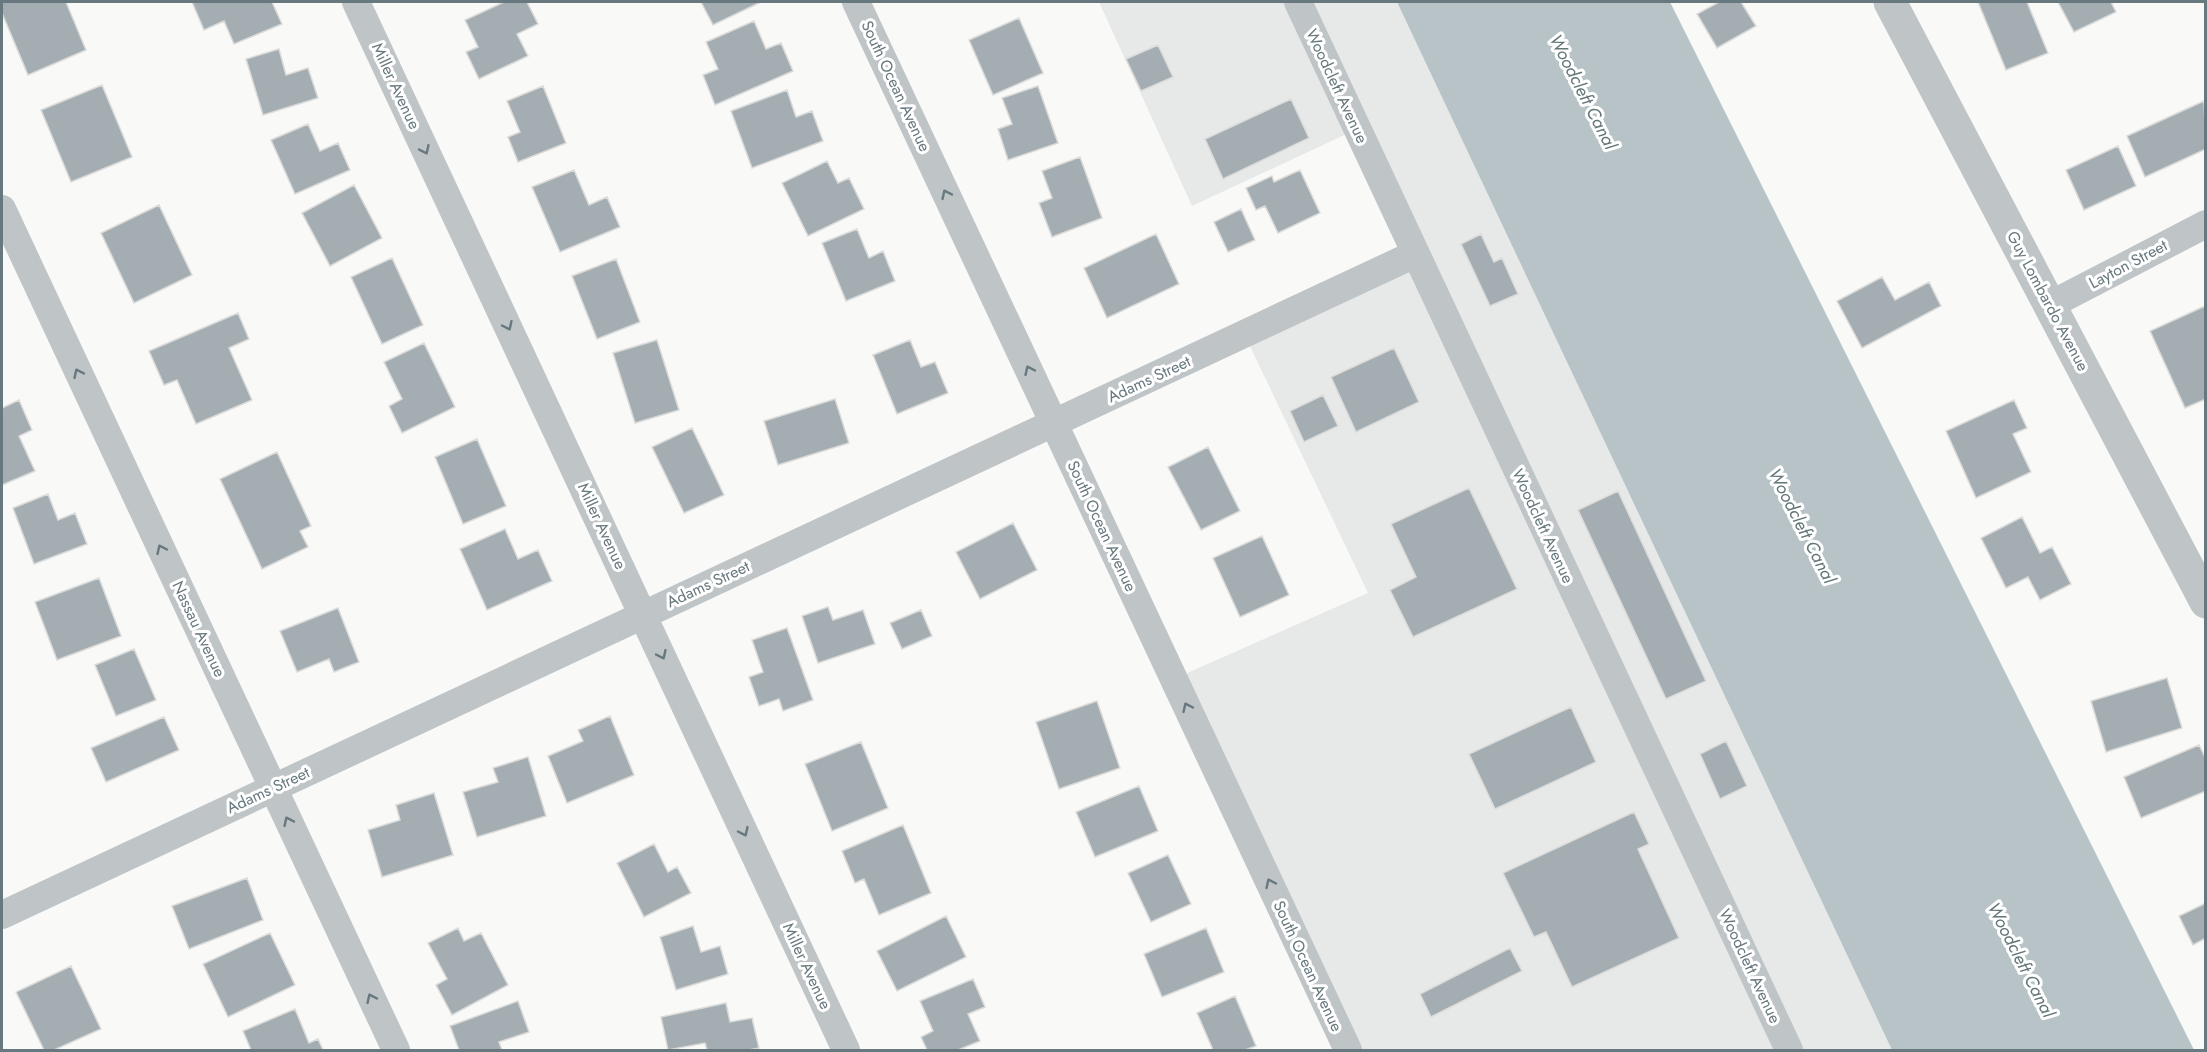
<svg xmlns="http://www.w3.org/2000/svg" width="2207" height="1052" viewBox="0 0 2207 1052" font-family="Jost,sans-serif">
  <rect width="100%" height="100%" fill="#f9f9f8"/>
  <path fill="#e7e9e8" d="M1099,2H1397L1892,1050H1350L1178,677L1368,593L1246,338L1413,261L1353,131L1192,206Z"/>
  <path fill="#b7c3c6" d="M1397,2H1670L2194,1050H1892Z"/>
  <path fill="#a4aeb2" stroke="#dbdbda" stroke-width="1.5" d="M2,2H66L86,50L28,75L2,13Z
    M192,2H272L282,24L234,44L224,21L204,30Z
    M504,2H527L538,24L517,34L528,56L479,79L466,52L478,47L465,20Z
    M701,2H761L713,25Z
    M1719,2H1741L1756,26L1717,48L1697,14Z
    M1978,2H2027L2048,53L2006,70Z
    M2058,2H2111L2116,12L2074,32Z
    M1019,18L1043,73L993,95L969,40Z
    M754,21L766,49L781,43L793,71L715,105L703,75L718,69L706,42Z
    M1158,45L1173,77L1141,91L1126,59Z
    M279,49L286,75L308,68L318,98L263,115L246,59Z
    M102,85L132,157L71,182L41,110Z
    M543,86L566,143L518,162L508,137L520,132L507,101Z
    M1038,86L1058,143L1008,160L998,129L1012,124L1002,98Z
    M787,90L796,117L812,111L823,141L752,168L731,111Z
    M1291,99L1309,138L1223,179L1205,139Z
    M2204,101L2206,149L2145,177L2127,136Z
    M308,124L320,151L338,143L350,170L295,194L271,140Z
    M2118,146L2136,186L2084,210L2066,170Z
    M1080,157L1102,218L1052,237L1039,203L1052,198L1042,171Z
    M827,161L838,183L849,178L864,209L808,236L782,183Z
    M574,170L589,205L607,197L620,227L560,252L532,187Z
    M1300,170L1320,213L1278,233L1265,206L1256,210L1246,188L1272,176L1274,182Z
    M354,185L382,238L330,266L302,213Z
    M159,205L192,275L134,303L101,233Z
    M1241,209L1255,240L1228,252L1214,222Z
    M857,229L869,258L883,251L895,281L846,301L822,243Z
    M1156,234L1179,284L1107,318L1084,268Z
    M1481,234L1494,262L1502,258L1518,294L1490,306L1461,244Z
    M392,258L423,325L382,344L351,277Z
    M616,259L640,322L597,339L572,276Z
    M1882,277L1895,300L1929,282L1941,306L1862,348L1837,301Z
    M2205,306L2206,399L2185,408L2150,331Z
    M238,313L249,339L229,348L252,400L196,424L177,380L164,385L149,351Z
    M657,340L679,410L635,423L613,353Z
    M910,340L921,367L935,362L948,393L897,414L873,355Z
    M424,343L455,407L402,433L389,406L402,399L384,362Z
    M1394,348L1419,402L1356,432L1331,377Z
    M1323,395L1338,426L1304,442L1290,411Z
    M835,399L849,443L778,465L764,421Z
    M19,400L32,430L19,436L35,471L2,485V408Z
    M2014,400L2027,428L2013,434L2031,472L1976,498L1946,431Z
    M692,428L724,495L684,513L652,447Z
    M477,439L506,506L463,524L435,457Z
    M1208,447L1240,511L1201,530L1168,467Z
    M277,452L311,526L300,531L308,547L262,569L220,479Z
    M1469,488L1517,589L1413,637L1390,590L1416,577L1391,524Z
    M1618,491L1706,681L1666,699L1578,510Z
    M48,494L58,520L75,513L87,544L34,564L13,508Z
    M2022,517L2040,553L2052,547L2071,584L2040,600L2028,577L2006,588L1981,538Z
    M1013,523L1037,570L980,599L956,552Z
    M505,529L518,559L538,550L552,581L487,610L460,549Z
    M1262,536L1289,595L1240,617L1213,558Z
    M99,578L121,636L57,660L35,602Z
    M828,607L833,620L863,610L875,644L818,663L802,616Z
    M338,608L359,662L334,672L329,659L297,672L280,631Z
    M921,610L932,636L902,649L890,623Z
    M787,628L813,700L783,711L779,699L759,706L749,677L763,672L752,640Z
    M134,649L156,700L116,716L95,665Z
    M2167,678L2182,728L2106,752L2091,701Z
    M1097,701L1120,768L1059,789L1036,722Z
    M1571,707L1596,762L1495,809L1469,754Z
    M610,716L634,775L567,803L548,756L583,741L578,730Z
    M164,717L179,750L106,782L91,748Z
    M1726,741L1747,786L1720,799L1700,754Z
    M861,742L888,808L832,831L805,764Z
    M2199,745L2206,759V791L2141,818L2124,777Z
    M528,757L546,816L477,837L463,792L498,782L493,768Z
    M1139,786L1158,831L1095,857L1076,812Z
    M434,793L453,855L382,877L368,830L400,820L396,805Z
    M1634,812L1649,844L1638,849L1679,938L1572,987L1546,932L1534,937L1503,873Z
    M903,825L931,893L879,915L864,879L855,883L842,851Z
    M654,844L668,872L677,867L691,893L644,917L617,863Z
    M1168,855L1191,904L1151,922L1128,873Z
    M247,878L263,920L189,949L172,906Z
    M2206,903V938L2193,945L2179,916Z
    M946,916L966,957L897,991L877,951Z
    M693,926L701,952L720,946L728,974L676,990L660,937Z
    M458,928L464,941L481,933L508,985L452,1015L436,985L447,979L428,943Z
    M1206,928L1224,972L1162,997L1144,954Z
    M270,933L295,985L228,1017L203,964Z
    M1510,948L1522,971L1431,1017L1420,994Z
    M71,966L101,1029L54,1050H44L16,992Z
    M973,979L985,1007L968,1014L980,1041L958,1050H927L921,1037L933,1031L920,1001Z
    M1235,996L1256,1046L1245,1050H1213L1197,1013Z
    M518,1001L529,1032L499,1042L502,1050H459L450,1026Z
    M726,1003L730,1022L752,1018L759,1048L749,1050H707L705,1043L668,1050L661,1017Z
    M295,1009L309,1043L318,1039L323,1050H251L243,1031Z"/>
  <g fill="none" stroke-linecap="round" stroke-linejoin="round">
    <path stroke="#bfc4c7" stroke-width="28" d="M356,2L846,1050
      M856,2L1348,1050
      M1298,2L1789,1050
      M2,209L396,1050
      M2050,305L2206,224
      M2,915L1415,254"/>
    <path stroke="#bfc4c7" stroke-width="33" d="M1890,2L2206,602"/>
  </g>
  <defs><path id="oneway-chevron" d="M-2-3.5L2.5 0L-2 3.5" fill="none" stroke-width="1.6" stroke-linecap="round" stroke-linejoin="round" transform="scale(1.5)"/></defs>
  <g stroke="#67787f">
    <use href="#oneway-chevron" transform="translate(425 150) rotate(65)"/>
    <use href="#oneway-chevron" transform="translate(946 194) rotate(-115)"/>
    <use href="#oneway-chevron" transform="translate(508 326) rotate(65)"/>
    <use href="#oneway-chevron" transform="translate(1029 370) rotate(-115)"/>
    <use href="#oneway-chevron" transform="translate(78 373) rotate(-115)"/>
    <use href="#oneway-chevron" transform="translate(161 549) rotate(-115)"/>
    <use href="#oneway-chevron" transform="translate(662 655) rotate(65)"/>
    <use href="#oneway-chevron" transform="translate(1187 707) rotate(-115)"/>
    <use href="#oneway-chevron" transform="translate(288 821) rotate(-115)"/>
    <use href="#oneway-chevron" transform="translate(744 832) rotate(65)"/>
    <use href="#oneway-chevron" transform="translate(1270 883) rotate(-115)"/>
    <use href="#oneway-chevron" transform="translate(371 998) rotate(-115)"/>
  </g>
  <g text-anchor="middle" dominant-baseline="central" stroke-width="6" stroke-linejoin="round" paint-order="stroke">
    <g font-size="16" fill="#67787f" stroke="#fff">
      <text transform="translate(396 86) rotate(65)">Miller Avenue</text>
      <text transform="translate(896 86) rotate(65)">South Ocean Avenue</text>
      <text transform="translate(1337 86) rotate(65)">Woodcleft Avenue</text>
      <text transform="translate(2128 264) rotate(-28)">Layton Street</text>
      <text transform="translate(2048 301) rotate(62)">Guy Lombardo Avenue</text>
      <text transform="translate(1149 379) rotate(-25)">Adams Street</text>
      <text transform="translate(602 526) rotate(65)">Miller Avenue</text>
      <text transform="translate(1102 526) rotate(65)">South Ocean Avenue</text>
      <text transform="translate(1543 526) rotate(65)">Woodcleft Avenue</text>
      <text transform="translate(708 584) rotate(-25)">Adams Street</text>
      <text transform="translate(199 629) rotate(65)">Nassau Avenue</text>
      <text transform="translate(268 790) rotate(-25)">Adams Street</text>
      <text transform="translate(807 966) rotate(65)">Miller Avenue</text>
      <text transform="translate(1308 966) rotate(65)">South Ocean Avenue</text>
      <text transform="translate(1750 966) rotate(65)">Woodcleft Avenue</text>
    </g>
    <g font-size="18" font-style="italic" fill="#637678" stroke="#fff">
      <text transform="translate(1583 92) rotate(63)">Woodcleft Canal</text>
      <text transform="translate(1802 526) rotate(63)">Woodcleft Canal</text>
      <text transform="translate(2021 960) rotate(63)">Woodcleft Canal</text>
    </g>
  </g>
  <rect width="2207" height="1052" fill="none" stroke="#67787f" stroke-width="6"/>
</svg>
